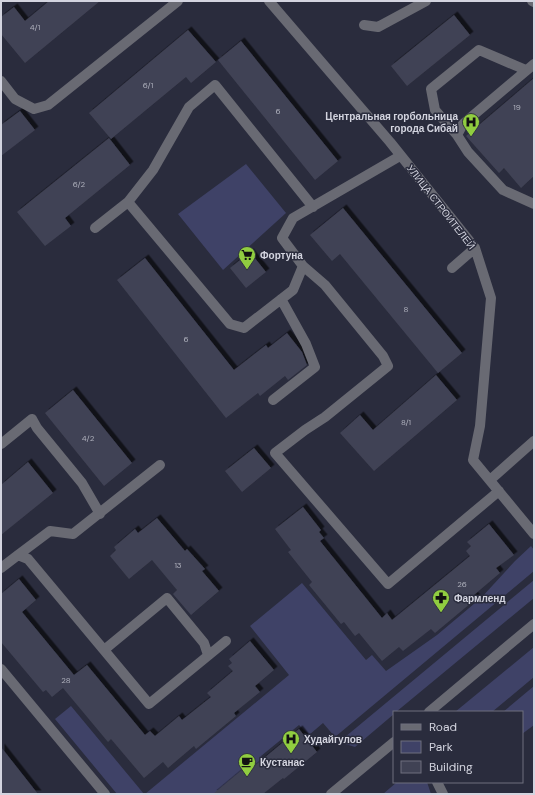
<svg xmlns="http://www.w3.org/2000/svg" width="535" height="795" viewBox="0 0 535 795" font-family="'DM Sans',sans-serif">
  <defs>
    <filter id="shadow"><feDropShadow dx="3.5" dy="-3.5" stdDeviation="0" flood-color="#0009"/></filter>
  </defs>
  <rect width="100%" height="100%" fill="#2a2c3d"/>
  <path fill="#3f4267" d="M246,164L286,213L223,270L178,214Z
    M531,546L534,550V571L335,737L323,723L309,735L299,725L261,756L269,766L235,794H145L289,675L250,626L302,583L366,660L372,655L386,671L437,635L481,598L515,561Z
    M534,580V598L396,712H394V714L355,747L339,742Z
    M534,647V677L492,712H455Z
    M534,686V725L522,734V712H503Z
    M71,706L144,794H117L55,719Z
    M397,782H427L431,794H383Z"/>
  <path fill="#404254" filter="url(#shadow)" d="M49,1H100L25,63L1,34V17L14,7L25,21Z
    M454,15L470,35L407,86L391,66Z
    M188,30L216,62L191,83L186,77L111,139L89,113Z
    M241,41L338,161L315,180L218,60Z
    M534,78V176L521,188L504,168L499,173L466,136Z
    M20,111L35,130L1,156V125Z
    M109,138L130,165L65,218L71,226L45,246L17,212Z
    M343,208L462,353L438,373L340,254L332,261L310,235Z
    M250,252L266,272L246,288L230,268Z
    M145,258L234,370L266,345L268,348L287,333L302,352L307,365L288,380L285,376L260,396L258,393L226,418L117,280Z
    M436,375L457,400L374,471L340,433L360,415L373,430Z
    M73,390L132,463L104,486L45,413Z
    M254,448L271,468L242,492L225,471Z
    M28,462L53,493L1,535V485Z
    M303,507L321,530L319,532L324,538L320,541L382,618L387,613L392,620L470,556L466,551L471,546L467,542L489,524L514,555L496,568L500,573L474,595L477,598L435,633L431,629L403,651L399,647L382,661L359,633L355,636L344,622L341,624L309,585L312,582L288,552L291,550L275,529Z
    M157,518L185,551L187,549L205,569L202,571L219,591L191,615L173,594L177,590L152,560L129,579L110,556L116,550L114,547L135,529L138,533Z
    M19,579L36,600L22,612L74,675L87,665L145,735L150,731L155,736L179,716L182,720L211,697L207,693L233,671L228,666L232,663L229,659L250,641L274,670L255,686L260,692L234,713L236,716L196,749L194,746L168,768L163,762L144,778L111,739L108,742L63,688L52,697L46,690L43,692L1,642V594Z
    M299,729L317,752L284,779L283,778L263,794H213L249,764L252,768Z
    M1,747L38,794H1Z"/>
  <g fill="none" stroke-linecap="round" stroke-linejoin="round">
    <path stroke="#696a73" stroke-width="10" d="M269,1L390,142L475,248L491,298L480,426L473,460L534,534
      M532,1L534,2
      M364,25L378,27L426,1
      M534,64L463,124L457,135L468,152L503,190L534,204
      M1,81L15,99L34,109L48,105L178,1
      M457,135L435,110L431,89L479,50L526,70
      M400,156L293,218L282,238L303,266L325,285L383,356L388,366L325,417L305,430L275,453L388,584L499,491
      M95,228L128,202
      M303,266L293,290L244,328L230,324L128,202L153,170L189,107L215,85L313,207
      M452,268L475,248
      M273,400L315,367L306,344L281,299
      M1,444L32,419L37,428L82,483L100,514
      M490,480L534,441
      M18,555L50,531L73,534L160,465
      M1,568L18,555L28,559L149,704L226,641
      M104,650L167,598L204,643L208,655
      M1,669L105,794
      M429,712L534,624
      M437,782L443,794
      M331,794L394,742"/>
  </g>
  <defs>
    <symbol id="hospital-pin" viewBox="-11 -11 22 30"><path d="M0 17L-7.5 6A9.5 9.5 0 1 1 7.5 6Z" fill="#90cd40" stroke="#2a2c3d"/><path d="M-5-5h3v3.5h4V-5h3V5h-3V1.5h-4V5h-3Z" fill="#111"/></symbol>
    <symbol id="supermarket-pin" viewBox="-11 -11 22 30"><path d="M0 17L-7.5 6A9.5 9.5 0 1 1 7.5 6Z" fill="#90cd40" stroke="#2a2c3d"/><path d="M-6-5.5h2.5l.6 2H6L4.5 2H-2.5L-4.4-4H-6ZM-1.5 3.2a1.3 1.3 0 1 0 .1 0ZM3 3.2a1.3 1.3 0 1 0 .1 0Z" fill="#111"/></symbol>
    <symbol id="pharmacy-pin" viewBox="-11 -11 22 30"><path d="M0 17L-7.5 6A9.5 9.5 0 1 1 7.5 6Z" fill="#90cd40" stroke="#2a2c3d"/><path d="M-2-6h4v4h4v4h-4v4h-4v-4h-4v-4h4Z" fill="#111"/></symbol>
    <symbol id="cafe-pin" viewBox="-11 -11 22 30"><path d="M0 17L-7.5 6A9.5 9.5 0 1 1 7.5 6Z" fill="#90cd40" stroke="#2a2c3d"/><path d="M-5.5-4.5H6V0H3Q3 3.5 0 3.5H-2.5Q-5.5 3.5-5.5 0ZM3-3.2v2h1.7v-2ZM-6 4.5H4V6H-6Z" fill="#111"/></symbol>
  </defs>
  <g fill-rule="evenodd">
    <use href="#hospital-pin" x="461" y="112" width="20" height="27"/>
    <use href="#supermarket-pin" x="237" y="245" width="20" height="27"/>
    <use href="#pharmacy-pin" x="431" y="588" width="20" height="27"/>
    <use href="#hospital-pin" x="281" y="729" width="20" height="27"/>
    <use href="#cafe-pin" x="237" y="752" width="20" height="27"/>
  </g>
  <g text-anchor="middle" dominant-baseline="central" stroke-width="3" stroke-linejoin="round" paint-order="stroke">
    <g font-size="8" fill="#aeb0bc">
      <text x="35" y="27">4/1</text>
      <text x="148" y="85">6/1</text>
      <text x="517" y="107">19</text>
      <text x="278" y="111">6</text>
      <text x="79" y="184">6/2</text>
      <text x="406" y="309">8</text>
      <text x="186" y="339">6</text>
      <text x="406" y="422">8/1</text>
      <text x="88" y="438">4/2</text>
      <text x="178" y="565">13</text>
      <text x="462" y="584">26</text>
      <text x="66" y="680">28</text>
    </g>
    <g font-size="10" font-weight="bold" fill="#d3d4df" stroke="#2a2c3d" text-anchor="start">
      <text x="458" y="116" text-anchor="end">Центральная горбольница<tspan x="458" dy="12">города Сибай</tspan></text>
      <text x="260" y="255">Фортуна</text>
      <text x="454" y="598">Фармленд</text>
      <text x="304" y="739">Худайгулов</text>
      <text x="260" y="762">Кустанас</text>
    </g>
    <g font-size="10" fill="#d3d4df" stroke="#2a2c3d">
      <text transform="translate(441 207) rotate(52)">УЛИЦА СТРОИТЕЛЕЙ</text>
    </g>
  </g>
  <rect width="535" height="795" fill="none" stroke="#d3d4df" stroke-width="4"/>
  <rect x="393" y="711" width="130" height="72" fill="#2a2c3d" stroke="#6e6f7e"/>
  <rect x="401" y="724" width="20" height="6" fill="#696a73" stroke="#6e6f7e"/>
  <text x="429" y="731" font-size="12" fill="#d3d4df">Road</text>
  <rect x="401" y="741" width="20" height="12" fill="#3f4267" stroke="#6e6f7e"/>
  <text x="429" y="751" font-size="12" fill="#d3d4df">Park</text>
  <rect x="401" y="761" width="20" height="12" fill="#404254" stroke="#6e6f7e"/>
  <text x="429" y="771" font-size="12" fill="#d3d4df">Building</text>
</svg>
